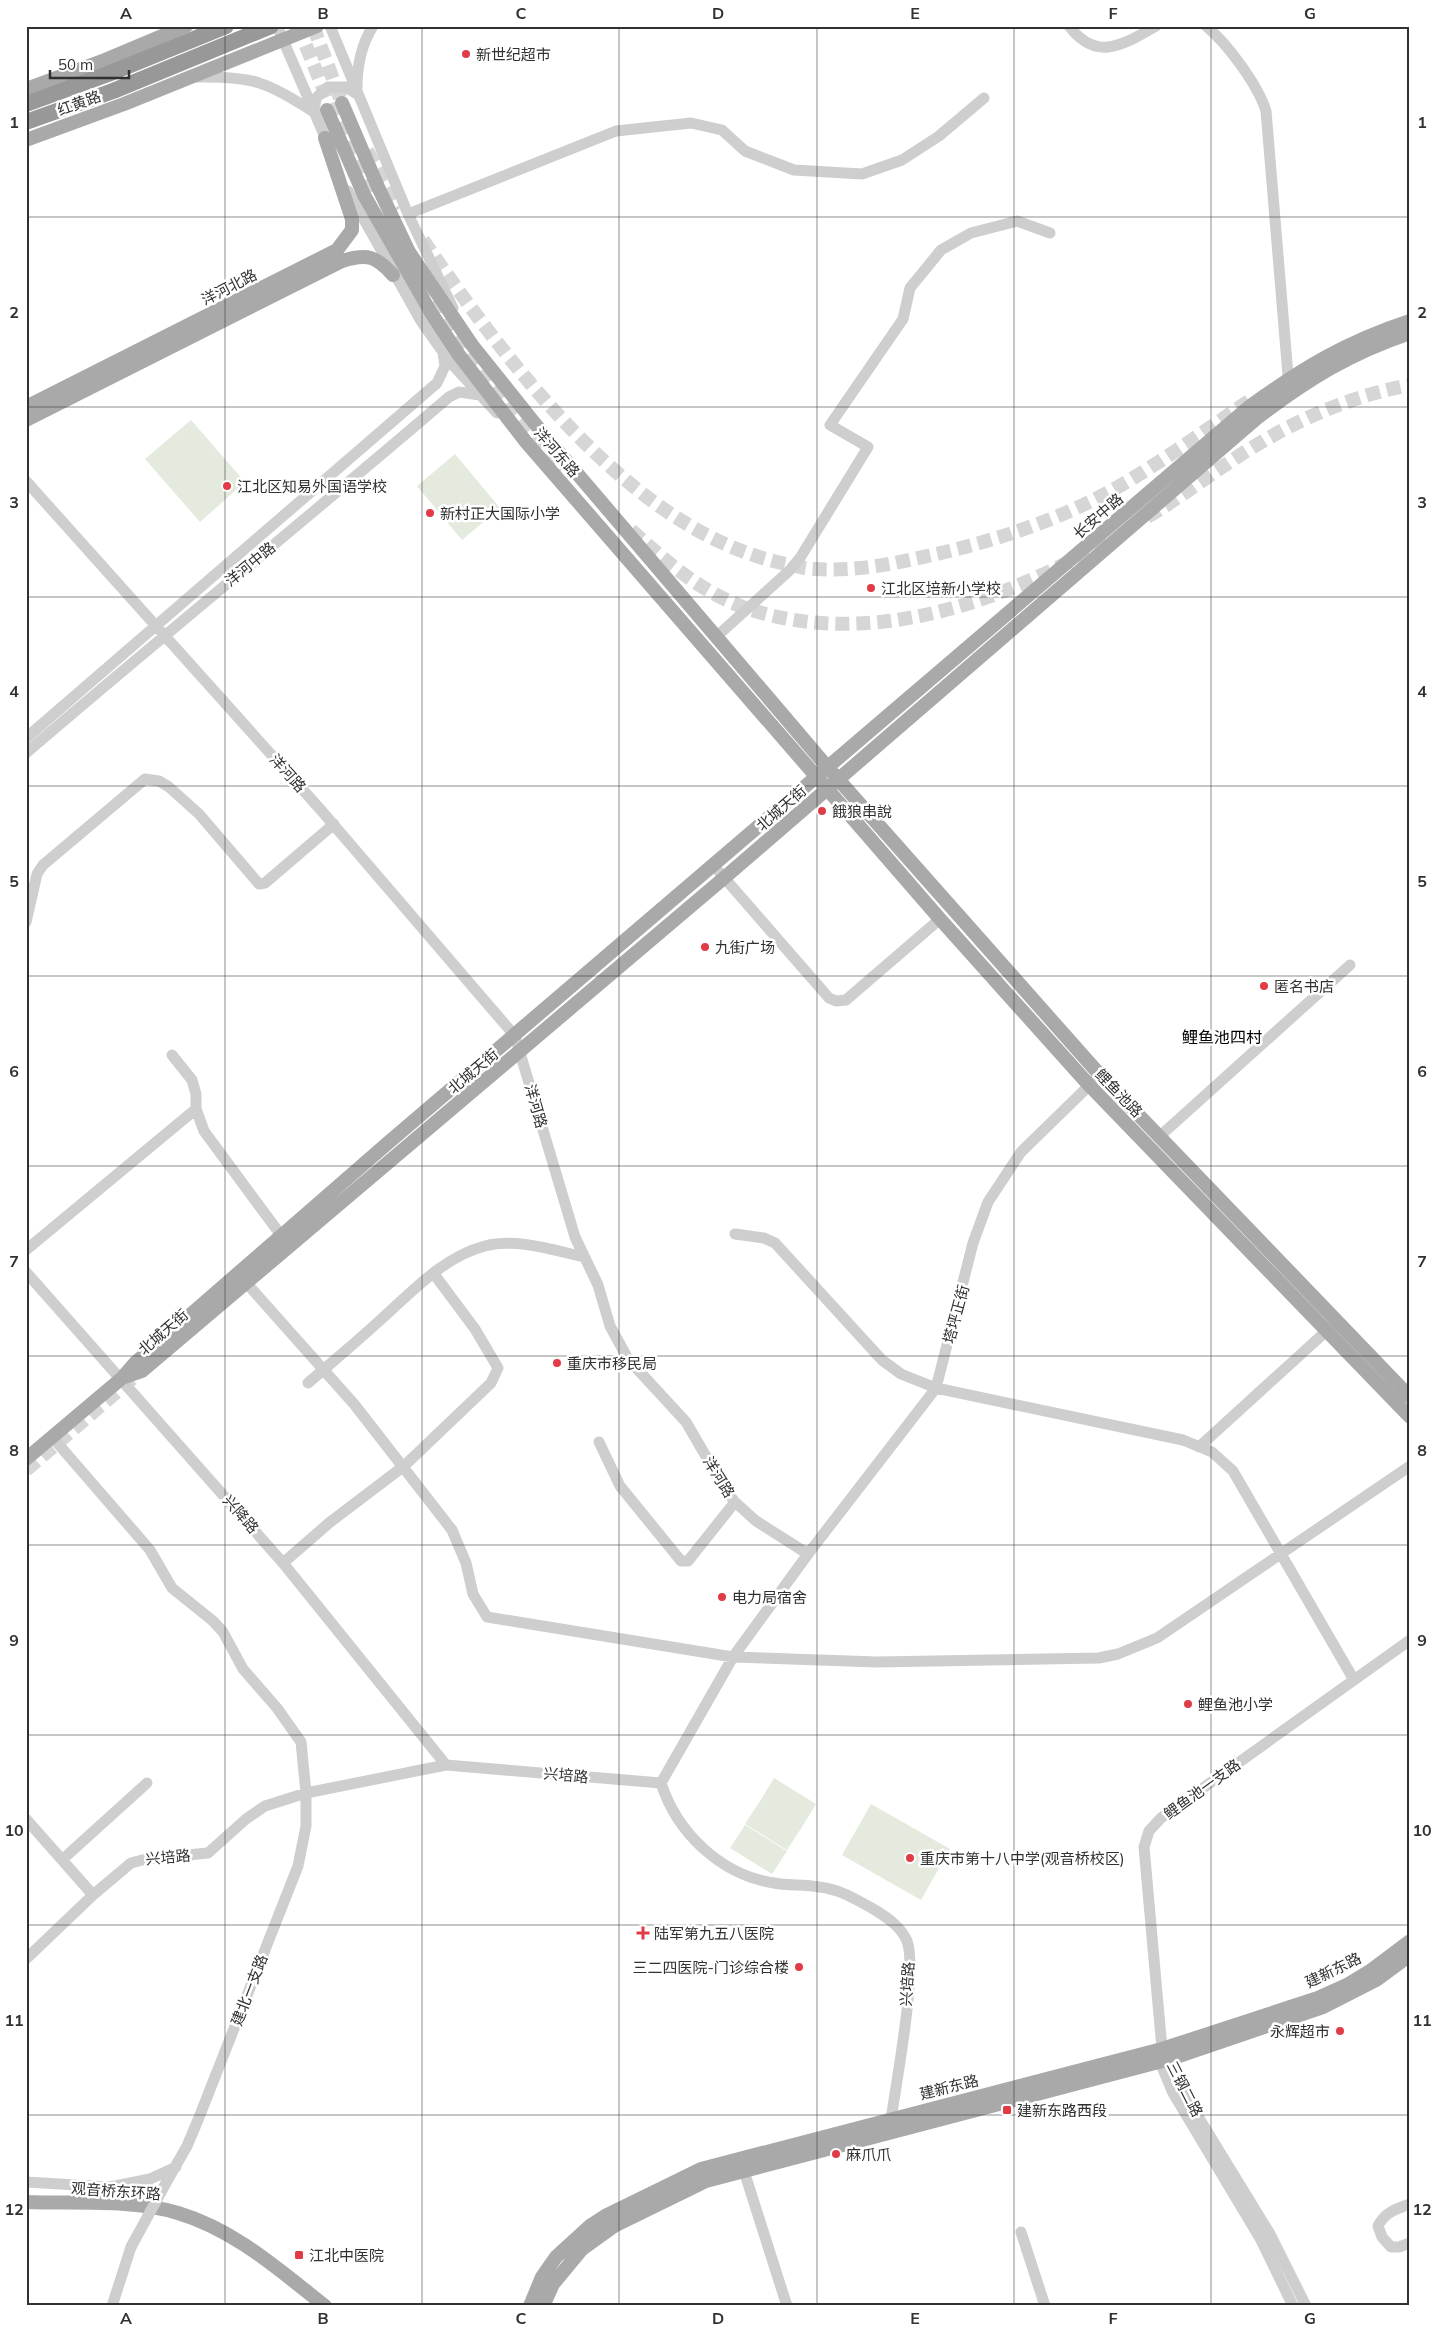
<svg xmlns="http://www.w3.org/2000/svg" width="1436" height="2332" viewBox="0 0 1436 2332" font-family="Mulish,'Noto Sans SC',sans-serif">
  <rect width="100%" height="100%" fill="#fff"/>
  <path fill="#e4eadd" d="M191,420L245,482L200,522L145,459Z
    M455,454L500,508L462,540L417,486Z
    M774,1778L816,1804L802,1827L760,1801Z
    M760,1801L802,1827L787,1850L745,1824Z
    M871,1804L950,1849L921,1900L842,1855Z
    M745,1825L787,1851L772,1874L730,1848Z"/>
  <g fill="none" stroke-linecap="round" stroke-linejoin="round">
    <path stroke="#d6d6d6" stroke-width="14" stroke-dasharray="14 7" stroke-linecap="butt" d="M298,26L331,108L376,196
      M313,26L342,103
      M367,151L402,207
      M423,240C508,363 631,532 786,564C796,566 806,569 816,569C859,572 902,562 945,552C1004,538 1065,517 1118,487C1163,461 1206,430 1249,401
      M423,283L449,325L510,408L564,468
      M1147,517C1183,496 1215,470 1250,449C1298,419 1354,395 1410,385
      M631,530C665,561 700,591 743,607C867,651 1004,602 1112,538
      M26,1470L134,1377"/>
    <path stroke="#cecece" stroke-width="11" d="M277,26L328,144
      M330,26L408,214L453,308
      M1069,26C1097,63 1124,44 1156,26
      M1206,26C1227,43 1258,85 1266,111L1289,387
      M197,77C254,76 266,82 314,112L316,98L328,87H346L357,94
      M357,88C357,65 361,45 373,26
      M348,191L421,321L450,362L497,413
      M408,214L616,131L691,123L722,130L745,151L794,170L862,174L902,160L939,136L984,98
      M26,481L320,809L515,1036L575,1237L598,1285L610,1326L628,1359L686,1422L725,1489L735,1502L756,1521L808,1554L733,1657L661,1783
      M716,637L789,571L800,558L868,447L830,425L903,319L910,288L941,250L971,233L1017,221L1050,233
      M26,738L437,383L445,366L443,353
      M26,753C166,633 309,517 449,397L459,392L480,395
      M714,866L829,998L836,1001L846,1000L940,919
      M26,922L37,874L43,865L145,779L159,781L169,787L199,814L259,884L265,883L334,824
      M172,1055L192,1080L196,1094V1109L204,1131L286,1242
      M1160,1136L1350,965
      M735,1234L764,1238L775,1243L882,1360L901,1374L936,1388L1183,1440L1212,1452L1233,1471L1354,1680
      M26,1250L196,1109
      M26,1272L283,1563L446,1765
      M242,1278L354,1404L452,1530L466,1563L473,1594L487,1617L733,1657L877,1662L1099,1658L1118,1654L1157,1638L1410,1466
      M308,1383C331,1363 354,1344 377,1323C409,1295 442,1257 485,1246C517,1238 553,1250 584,1257
      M53,1438L150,1550L172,1588L213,1621L223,1632L243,1669L277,1708L301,1742L306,1793V1826L298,1866L198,2120L187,2146L167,2181
      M599,1442L620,1486L681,1561H688L735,1502
      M1199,1447L1333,1325
      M808,1554L936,1388L973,1243L988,1202L1021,1152L1100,1075
      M283,1563L329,1523L404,1466L491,1383L498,1368L475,1329L434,1274
      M26,1819L93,1895
      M63,1859L147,1783
      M26,1959L93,1895L131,1863L146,1859L208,1853L246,1819L265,1806L306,1793L446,1765L661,1783C677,1833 721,1875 774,1883C789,1886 804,1884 819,1887C840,1889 857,1900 875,1910C888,1918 901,1927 907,1941C918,1970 895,2089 890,2126
      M1165,2052L1197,2115L1270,2234L1306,2306
      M744,2171L787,2306
      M26,2182L110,2187L150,2179L176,2167
      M1410,2204C1396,2209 1385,2212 1378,2226L1382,2237L1391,2247H1399L1410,2243
      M1021,2232L1045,2306
      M112,2306L131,2247
      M1293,2306L1261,2240L1173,2093L1160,2062L1162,2049L1144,1847L1149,1831L1161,1818L1410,1640"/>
    <path stroke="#a9a9a9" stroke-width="14" d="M26,89L105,60L186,26
      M342,103L378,187L409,252L472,345L540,430L829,769L1100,1075L1410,1397
      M327,110L364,195L431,313L459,355L526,442L940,919L1089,1085L1410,1417
      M26,140L124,104L317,26
      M26,407L337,250L352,230V219L325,138
      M26,420L342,261C367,253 376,256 393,275
      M122,1378L135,1363L389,1142L1249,407C1303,368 1346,342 1410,321
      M26,1459L122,1378L142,1371L724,878L1257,418C1307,380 1350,353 1410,333
      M26,2202C73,2204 133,2199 178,2213C235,2230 279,2270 325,2306
      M530,2306L542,2277L556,2257L590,2226L607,2215L701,2169L1162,2049L1318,1998L1347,1985L1370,1971L1410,1941
      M543,2306L553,2284L582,2249L614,2226L706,2181L1170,2059L1323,2007L1376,1980L1410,1955"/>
    <path stroke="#cecece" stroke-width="11" d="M131,2247L167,2181"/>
    <path stroke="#989898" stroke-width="16" d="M26,104L108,74L226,26
      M26,122L113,91L271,26"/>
  </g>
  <path fill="none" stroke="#313131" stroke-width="1" stroke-opacity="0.55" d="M225,26V2306M422,26V2306M619,26V2306M817,26V2306M1014,26V2306M1211,26V2306M26,217H1410M26,407H1410M26,597H1410M26,786H1410M26,976H1410M26,1166H1410M26,1356H1410M26,1545H1410M26,1735H1410M26,1925H1410M26,2115H1410"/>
  <g fill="#e03b46" stroke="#fff" stroke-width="2">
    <circle cx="466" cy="54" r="5"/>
    <circle cx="227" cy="486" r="5"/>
    <circle cx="430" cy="513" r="5"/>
    <circle cx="871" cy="588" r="5"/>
    <circle cx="822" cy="811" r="5"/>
    <circle cx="705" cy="947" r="5"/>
    <circle cx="1264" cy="986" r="5"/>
    <circle cx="557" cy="1363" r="5"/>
    <circle cx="722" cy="1597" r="5"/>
    <circle cx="1188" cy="1704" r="5"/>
    <circle cx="910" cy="1858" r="5"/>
    <path d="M640.5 1925.5h5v5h5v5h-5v5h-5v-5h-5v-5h5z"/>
    <circle cx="799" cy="1967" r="5"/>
    <circle cx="1340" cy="2031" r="5"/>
    <rect x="1002" y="2105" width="10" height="10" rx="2.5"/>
    <circle cx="836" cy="2154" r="5"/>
    <rect x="294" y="2250" width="10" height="10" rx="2.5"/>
  </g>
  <g text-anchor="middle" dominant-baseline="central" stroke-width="5" stroke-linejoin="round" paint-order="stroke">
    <g font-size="15" fill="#313131" stroke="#fff" text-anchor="start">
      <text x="476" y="54">新世纪超市</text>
      <text x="237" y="486">江北区知易外国语学校</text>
      <text x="440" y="513">新村正大国际小学</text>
      <text x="881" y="588">江北区培新小学校</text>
      <text x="832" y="811">餓狼串說</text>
      <text x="715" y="947">九街广场</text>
      <text x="1274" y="986">匿名书店</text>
      <text x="567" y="1363">重庆市移民局</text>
      <text x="732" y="1597">电力局宿舍</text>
      <text x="1198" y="1704">鲤鱼池小学</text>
      <text x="920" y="1858">重庆市第十八中学(观音桥校区)</text>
      <text x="654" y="1933">陆军第九五八医院</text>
      <text x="789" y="1967" text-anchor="end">三二四医院-门诊综合楼</text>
      <text x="1330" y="2031" text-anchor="end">永辉超市</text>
      <text x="1017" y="2110">建新东路西段</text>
      <text x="846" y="2154">麻爪爪</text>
      <text x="309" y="2255">江北中医院</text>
    </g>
    <g font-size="15" fill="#313131" stroke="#fff">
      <text transform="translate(79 103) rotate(-20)">红黄路</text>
      <text transform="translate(229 287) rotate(-27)">洋河北路</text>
      <text transform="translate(557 452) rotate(49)">洋河东路</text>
      <text transform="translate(1098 516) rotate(-41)">长安中路</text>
      <text transform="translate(250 564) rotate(-39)">洋河中路</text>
      <text transform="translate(288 773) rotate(48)">洋河路</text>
      <text transform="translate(781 808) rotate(-41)">北城天街</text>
      <text transform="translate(473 1071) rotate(-40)">北城天街</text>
      <text transform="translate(1119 1093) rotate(46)">鲤鱼池路</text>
      <text transform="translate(536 1106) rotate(74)">洋河路</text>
      <text transform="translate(956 1314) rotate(-75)">塔坪正街</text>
      <text transform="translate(163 1332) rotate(-41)">北城天街</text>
      <text transform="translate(719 1477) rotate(58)">洋河路</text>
      <text transform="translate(241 1514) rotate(49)">兴降路</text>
      <text transform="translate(566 1775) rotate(5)">兴培路</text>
      <text transform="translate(1202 1789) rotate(-36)">鲤鱼池一支路</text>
      <text transform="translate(168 1857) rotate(-5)">兴培路</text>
      <text transform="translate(1333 1970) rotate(-26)">建新东路</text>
      <text transform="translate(907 1984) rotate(-86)">兴培路</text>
      <text transform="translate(249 1990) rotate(-69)">建北一支路</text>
      <text transform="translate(949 2087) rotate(-14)">建新东路</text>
      <text transform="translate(1185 2089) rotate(63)">三钢二路</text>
      <text transform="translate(116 2191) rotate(4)">观音桥东环路</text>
    </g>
    <g font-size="16" fill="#000" stroke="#fff">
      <text x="1222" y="1037">鲤鱼池四村</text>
    </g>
  </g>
  <rect width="1436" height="2332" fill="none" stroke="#ffffff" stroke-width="55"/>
  <path d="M50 70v8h79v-8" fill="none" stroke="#313131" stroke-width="2.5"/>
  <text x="58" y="70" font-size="15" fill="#313131" stroke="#ffffff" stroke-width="4" paint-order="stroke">50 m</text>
  <rect x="28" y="28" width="1380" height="2276" fill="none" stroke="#313131" stroke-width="2"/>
  <g font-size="16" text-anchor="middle" font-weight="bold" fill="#313131">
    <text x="126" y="19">A</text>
    <text x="323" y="19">B</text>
    <text x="521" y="19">C</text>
    <text x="718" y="19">D</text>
    <text x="915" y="19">E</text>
    <text x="1113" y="19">F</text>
    <text x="1310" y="19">G</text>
    <text x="14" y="128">1</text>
    <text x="1422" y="128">1</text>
    <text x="14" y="318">2</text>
    <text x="1422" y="318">2</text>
    <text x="14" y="508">3</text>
    <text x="1422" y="508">3</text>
    <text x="14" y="697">4</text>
    <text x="1422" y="697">4</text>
    <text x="14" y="887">5</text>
    <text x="1422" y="887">5</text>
    <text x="14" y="1077">6</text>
    <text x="1422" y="1077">6</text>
    <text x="14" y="1267">7</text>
    <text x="1422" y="1267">7</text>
    <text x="14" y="1456">8</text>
    <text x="1422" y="1456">8</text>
    <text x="14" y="1646">9</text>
    <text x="1422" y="1646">9</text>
    <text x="14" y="1836">10</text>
    <text x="1422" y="1836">10</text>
    <text x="14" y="2026">11</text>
    <text x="1422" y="2026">11</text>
    <text x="14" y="2215">12</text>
    <text x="1422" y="2215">12</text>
    <text x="126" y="2324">A</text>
    <text x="323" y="2324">B</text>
    <text x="521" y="2324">C</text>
    <text x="718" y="2324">D</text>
    <text x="915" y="2324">E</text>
    <text x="1113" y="2324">F</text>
    <text x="1310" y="2324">G</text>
  </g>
</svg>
